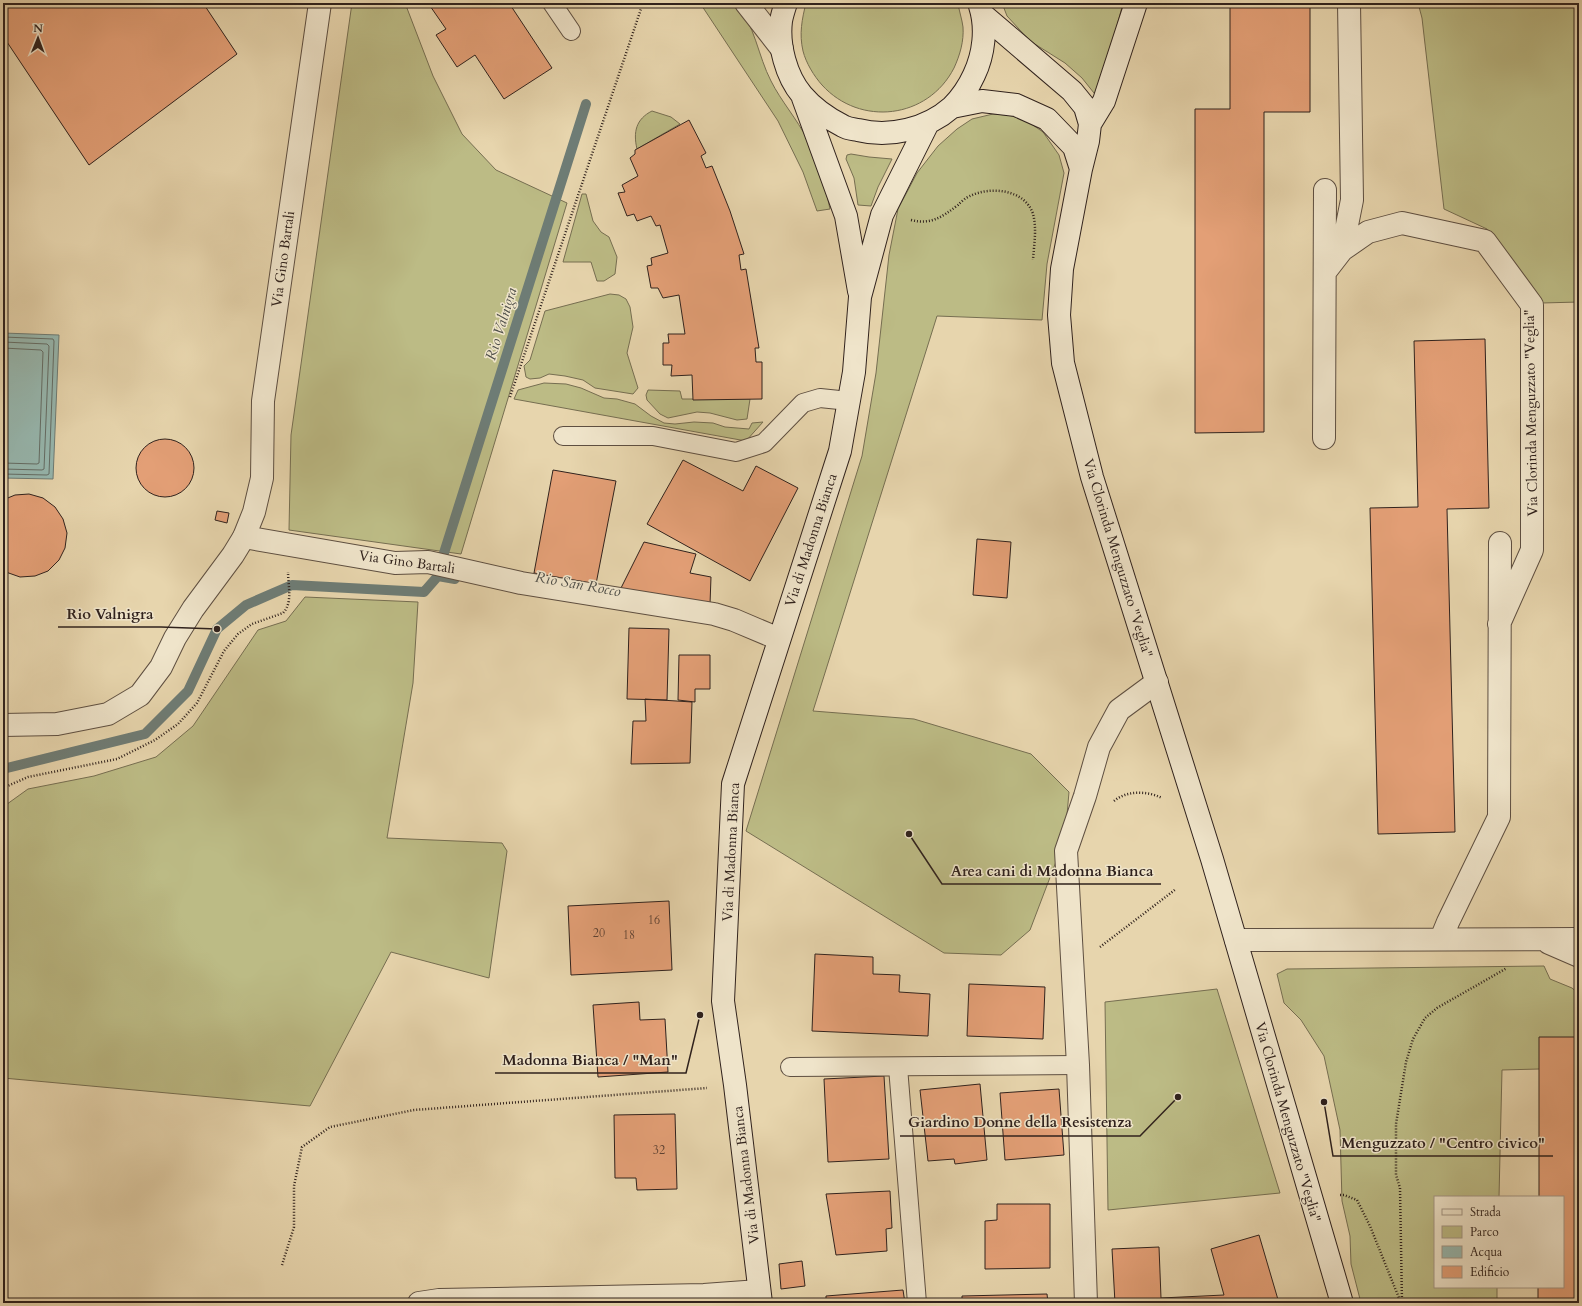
<svg xmlns="http://www.w3.org/2000/svg" width="1582" height="1306" viewBox="0 0 1582 1306" font-family="Cardo,serif">
  <rect width="100%" height="100%" fill="#e7d5ad"/>
  <filter id="stains"><feTurbulence type="fractalNoise" baseFrequency=".005" numOctaves="4"/><feColorMatrix values="0 0 0 0 .2 0 0 0 0 .09 0 0 0 0 .02 0 0 0 .5 -.17"/></filter>
  <radialGradient id="worn" r=".72"><stop offset=".6" stop-color="#630" stop-opacity="0"/><stop offset="1" stop-color="#630" stop-opacity=".3"/></radialGradient>
  <path fill="#bcbb85" stroke="#766e51" d="M352,3H405L433,76L462,134L496,170L567,203L461,554L289,530L291,435Z
    M700,3H736C755,25 758,56 771,81C781,101 797,119 807,139C818,161 825,185 830,209L817,211L803,172L778,121Z
    M806,3H958C959,11 962,19 963,27C964,41 960,55 954,68C928,119 860,127 822,85C814,76 806,63 803,51C799,34 802,19 806,3Z
    M1002,3H1123L1098,98L1082,78L1065,63L1030,41L1007,16Z
    M1418,3H1579V302L1542,303L1487,229L1444,209L1422,18Z
    M652,111L671,117L680,124L637,149C633,132 636,119 652,111Z
    M993,114L1008,115L1024,119L1043,132L1059,155L1064,173L1047,264L1042,320L937,316L813,711L914,719L1031,754L1069,792L1065,838L1030,930L1001,955L944,953L746,831L862,456L876,373L889,255L898,209L917,173L938,146L957,129L972,119Z
    M851,154L869,157L892,159L878,187L871,206L858,205L854,178L846,159L847,155Z
    M582,194H586L593,221L601,232L609,237L617,257L615,274L604,281H597L591,262H563Z
    M610,294L619,295L626,299L630,307L633,327L627,353L638,388L633,394L595,388L583,380L565,376L549,374L540,378L530,379L526,377L524,366L530,360L545,311Z
    M544,383L566,384L581,388L604,398L617,399L635,404L651,416L664,423L675,424L694,422L713,423L725,427L749,429L752,423L763,422L746,441L514,399L518,390Z
    M648,390L680,391L682,399H750L747,419L737,420L710,413L697,412L668,418L660,414L647,400L646,395Z
    M305,597L418,602L413,683L387,838L502,843L507,851L489,978L391,952L310,1106L3,1078V807L28,789L94,776L156,757L193,726L258,630L286,621Z
    M1579,702V757H1576L1578,706Z
    M1544,966L1550,979L1572,988L1579,994V1037L1539,1069L1502,1070L1499,1197H1435V1287H1497V1303H1361L1351,1264L1350,1236L1342,1201L1340,1130L1324,1056L1301,1020L1284,1003L1277,974L1287,969Z
    M1217,989L1280,1193L1108,1210L1105,1002Z"/>
  <path fill="#97b8b0" stroke="#6e7c75" d="M3,333L59,335L53,479L3,478Z"/>
  <g fill="none" stroke-linecap="round" stroke-linejoin="round">
    <path stroke="#646d66" stroke-width="1" d="M3,337L53,339L54,341L49,474L47,475L3,474
      M3,342L47,344L49,346L44,469L42,470L3,469
      M3,348L41,350L43,352L39,463L37,464L3,463"/>
    <path stroke="#6e7c75" stroke-width="10" d="M444,553L586,104
      M3,769L145,734L188,691L217,629L246,605L292,585L424,592L438,576L455,579"/>
  </g>
  <path fill="#e39f76" stroke="#30221d" d="M3,3H203L237,54L89,165L3,36Z
    M428,3H509L552,68L504,99L475,55L457,67L436,35L446,29Z
    M1230,3H1310V112H1264V432L1195,433V109H1230Z
    M689,120L706,153L701,156L706,168L712,166L730,211L744,254L739,255L741,270L746,269L759,348H755L756,362H762V399L693,400L692,375L671,376L672,365H663V343H669L668,334H685L679,295L663,298L658,288H651L647,266L652,265L651,258L668,253L660,225L656,226L651,216L637,221L634,214L627,216L618,193L625,192L622,185L638,176L630,158L635,154V150Z
    M1485,339L1489,508L1447,509L1455,832L1378,834L1370,508L1418,507L1414,341Z
    M136 468a29 29 0 1 1 58 0a29 29 0 1 1-58 0Z
    M683,460L743,491L756,466L798,488L750,581L647,524Z
    M553,470L616,481L596,584L534,573Z
    M29,494L43,498L55,507L63,519L67,533L65,548L59,560L48,571L35,576L20,577L3,571V500L15,495Z
    M217,511L229,513L227,523L215,520Z
    M977,539L1011,542L1007,598L973,595Z
    M644,542L696,554L690,573L711,577L710,604L620,590Z
    M629,628L669,629L667,700L627,699Z
    M679,655H710V689H695V702L678,700Z
    M645,699L692,702L690,763L631,764L633,721H646Z
    M1576,777H1579V891H1576Z
    M669,901L672,970L571,975L568,906Z
    M815,954L873,957V974L900,975L899,992L930,994L928,1036L812,1031Z
    M969,984L1045,987L1043,1039L967,1036Z
    M639,1002L640,1020L665,1019L668,1072L598,1077L593,1005Z
    M1539,1037H1579V1303H1538V1287H1563V1197H1539Z
    M884,1076L889,1159L828,1162L824,1079Z
    M980,1084L987,1160L955,1164L954,1159L928,1161L920,1090Z
    M1059,1089L1064,1155L1005,1160L1000,1093Z
    M675,1114L677,1189L637,1190L636,1178H615L614,1115Z
    M890,1191L892,1228L886,1229L887,1251L836,1255L826,1194Z
    M997,1204H1050V1268L985,1269V1221L997,1220Z
    M1259,1235L1279,1303H1115L1112,1249L1159,1247L1161,1298L1224,1295L1211,1249Z
    M802,1261L805,1286L781,1289L779,1264Z
    M903,1290L905,1303H826V1296Z
    M1047,1294L1048,1303H962V1296Z"/>
  <g fill="none" stroke-linecap="round" stroke-linejoin="round">
    <defs>
      <path id="service" d="M552,3L571,31
        M563,436H653L736,452L764,443L803,403L820,398L849,401
        M790,1067L1078,1065
        M898,1067L917,1303"/>
      <path id="minor" d="M1342,250L1352,200L1349,3
        M1325,272L1342,250L1368,232L1402,223L1485,241L1532,305V550L1499,624
        M1324,438L1325,190
        M244,537L395,563L428,562L521,583L714,614L734,620L779,639
        M1441,939L1448,922L1499,817L1500,543
        M1236,940L1579,939
        M1549,943L1579,956
        M419,1303L439,1300L704,1295L759,1291
        M1086,1303L1078,1065L1066,851L1085,796L1099,747L1119,710L1157,682"/>
      <path id="tertiary" d="M746,3L782,49
        M3,725L57,724L108,714L140,695L161,667L175,638L193,609L233,555L244,537L254,512L262,478L263,401L320,3"/>
      <path id="secondary" d="M786,3C784,9 782,15 781,21C778,45 786,76 802,95C813,108 829,119 843,126C848,129 853,129 858,130C890,138 927,129 952,107C961,98 969,86 974,75C984,54 987,28 980,6
        M982,14L1072,91L1085,107L1090,124L1088,141L1081,169L1062,269L1059,315L1063,363L1092,477L1212,859L1342,1303
        M803,98L846,216L859,291
        M952,107L982,101L1016,105L1047,119L1074,147L1081,169
        M1090,124L1104,101L1136,3
        M761,1303L735,1085L723,1001L733,784L840,451L854,372L860,297L882,215L928,123"/>
    </defs>
    <use href="#service" stroke="#5e4f41" stroke-width="20"/>
    <use href="#minor" stroke="#5e4f41" stroke-width="24"/>
    <use href="#tertiary" stroke="#5e4f41" stroke-width="24"/>
    <use href="#secondary" stroke="#30221d" stroke-width="24"/>
    <path stroke="#30221d" stroke-width="2.5" stroke-dasharray="1 2" stroke-linecap="butt" d="M911,220C931,225 942,217 958,205C961,202 965,198 970,196C990,186 1025,189 1033,214C1037,228 1034,245 1033,260
      M510,397L643,3
      M3,788L28,777L117,759L155,740L178,724L197,703L224,651L238,634L252,624L283,613C293,603 288,585 288,572
      M1114,801C1127,790 1148,791 1162,798
      M1100,947L1176,889
      M1340,1195H1344L1357,1200L1370,1226L1401,1303
      M282,1265L294,1227V1186L302,1147L330,1127L414,1110L707,1088
      M1402,1303L1400,1188L1396,1175V1124L1406,1062L1413,1039L1425,1018L1437,1008L1507,968"/>
    <use href="#service" stroke="#efe4ca" stroke-width="18"/>
    <use href="#minor" stroke="#efe4ca" stroke-width="22"/>
    <use href="#tertiary" stroke="#efe4ca" stroke-width="22"/>
    <use href="#secondary" stroke="#efe4ca" stroke-width="22"/>
  </g>
  <g text-anchor="middle" dominant-baseline="central" stroke-width="3" stroke-linejoin="round" paint-order="stroke">
    <g font-size="12" fill="#5d4133">
      <text x="654" y="920">16</text>
      <text x="599" y="933">20</text>
      <text x="629" y="935">18</text>
      <text x="659" y="1150">32</text>
    </g>
    <g font-size="14" fill="#30221d" stroke="#efe4ca">
      <text transform="translate(283 259) rotate(-82)">Via Gino Bartali</text>
      <text transform="translate(1531 413) rotate(-91)">Via Clorinda Menguzzato "Veglia"</text>
      <text transform="translate(811 540) rotate(-72)">Via di Madonna Bianca</text>
      <text transform="translate(1118 558) rotate(73)">Via Clorinda Menguzzato "Veglia"</text>
      <text transform="translate(407 562) rotate(8)">Via Gino Bartali</text>
      <text transform="translate(731 852) rotate(-87)">Via di Madonna Bianca</text>
      <text transform="translate(1288 1122) rotate(74)">Via Clorinda Menguzzato "Veglia"</text>
      <text transform="translate(746 1175) rotate(-97)">Via di Madonna Bianca</text>
    </g>
    <g font-size="15" font-style="italic" fill="#4f4f49" stroke="#efe4ca">
      <text transform="translate(501 324) rotate(-73)">Rio Valnigra</text>
      <text transform="translate(578 584) rotate(10)">Rio San Rocco</text>
    </g>
  </g>
  <path fill="none" stroke="#30221d" stroke-width="1.5" d="M217 629L161 627H58M909 834L942 884H1161M700 1015L686 1073H495M1178 1097L1140 1136H900M1324 1102L1333 1156H1553"/>
  <g fill="#30221d" stroke="#efe4ca" stroke-width="1.5">
    <circle cx="217" cy="629" r="4"/>
    <circle cx="909" cy="834" r="4"/>
    <circle cx="700" cy="1015" r="4"/>
    <circle cx="1178" cy="1097" r="4"/>
    <circle cx="1324" cy="1102" r="4"/>
  </g>
  <g font-size="15" text-anchor="middle" font-weight="bold" fill="#30221d" stroke="#efe4ca" stroke-width="3" stroke-linejoin="round" paint-order="stroke">
    <text x="110" y="619">Rio Valnigra</text>
    <text x="1052" y="876">Area cani di Madonna Bianca</text>
    <text x="590" y="1065">Madonna Bianca / "Man"</text>
    <text x="1020" y="1127">Giardino Donne della Resistenza</text>
    <text x="1443" y="1148">Menguzzato / "Centro civico"</text>
  </g>
  <rect width="1582" height="1306" fill="none" stroke="#e7d5ad" stroke-width="16"/>
  <rect x="4" y="4" width="1574" height="1298" fill="none" stroke="#30221d" stroke-width="2"/>
  <rect x="8" y="8" width="1566" height="1290" fill="none" stroke="#30221d"/>
  <rect x="1434" y="1196" width="130" height="92" fill="#efe4ca" stroke="#a39685"/>
  <rect x="1442" y="1209" width="20" height="6" fill="#efe4ca" stroke="#a39685"/>
  <text x="1470" y="1216" font-size="12" fill="#30221d">Strada</text>
  <rect x="1442" y="1226" width="20" height="12" fill="#bcbb85" stroke="#a39685"/>
  <text x="1470" y="1236" font-size="12" fill="#30221d">Parco</text>
  <rect x="1442" y="1246" width="20" height="12" fill="#97b8b0" stroke="#a39685"/>
  <text x="1470" y="1256" font-size="12" fill="#30221d">Acqua</text>
  <rect x="1442" y="1266" width="20" height="12" fill="#e39f76" stroke="#a39685"/>
  <text x="1470" y="1276" font-size="12" fill="#30221d">Edificio</text>
  <g transform="translate(38 38) rotate(1)" stroke="#efe4ca" stroke-width="3" paint-order="stroke">
  <path d="M0-3L7 15L0 10L-7 15Z" fill="#30221d"/>
  <text y="-6" font-size="11" font-weight="bold" text-anchor="middle" fill="#30221d">N</text>
  </g>
  <rect width="100%" height="100%" filter="url(#stains)"/>
  <rect width="100%" height="100%" fill="url(#worn)"/>
</svg>
